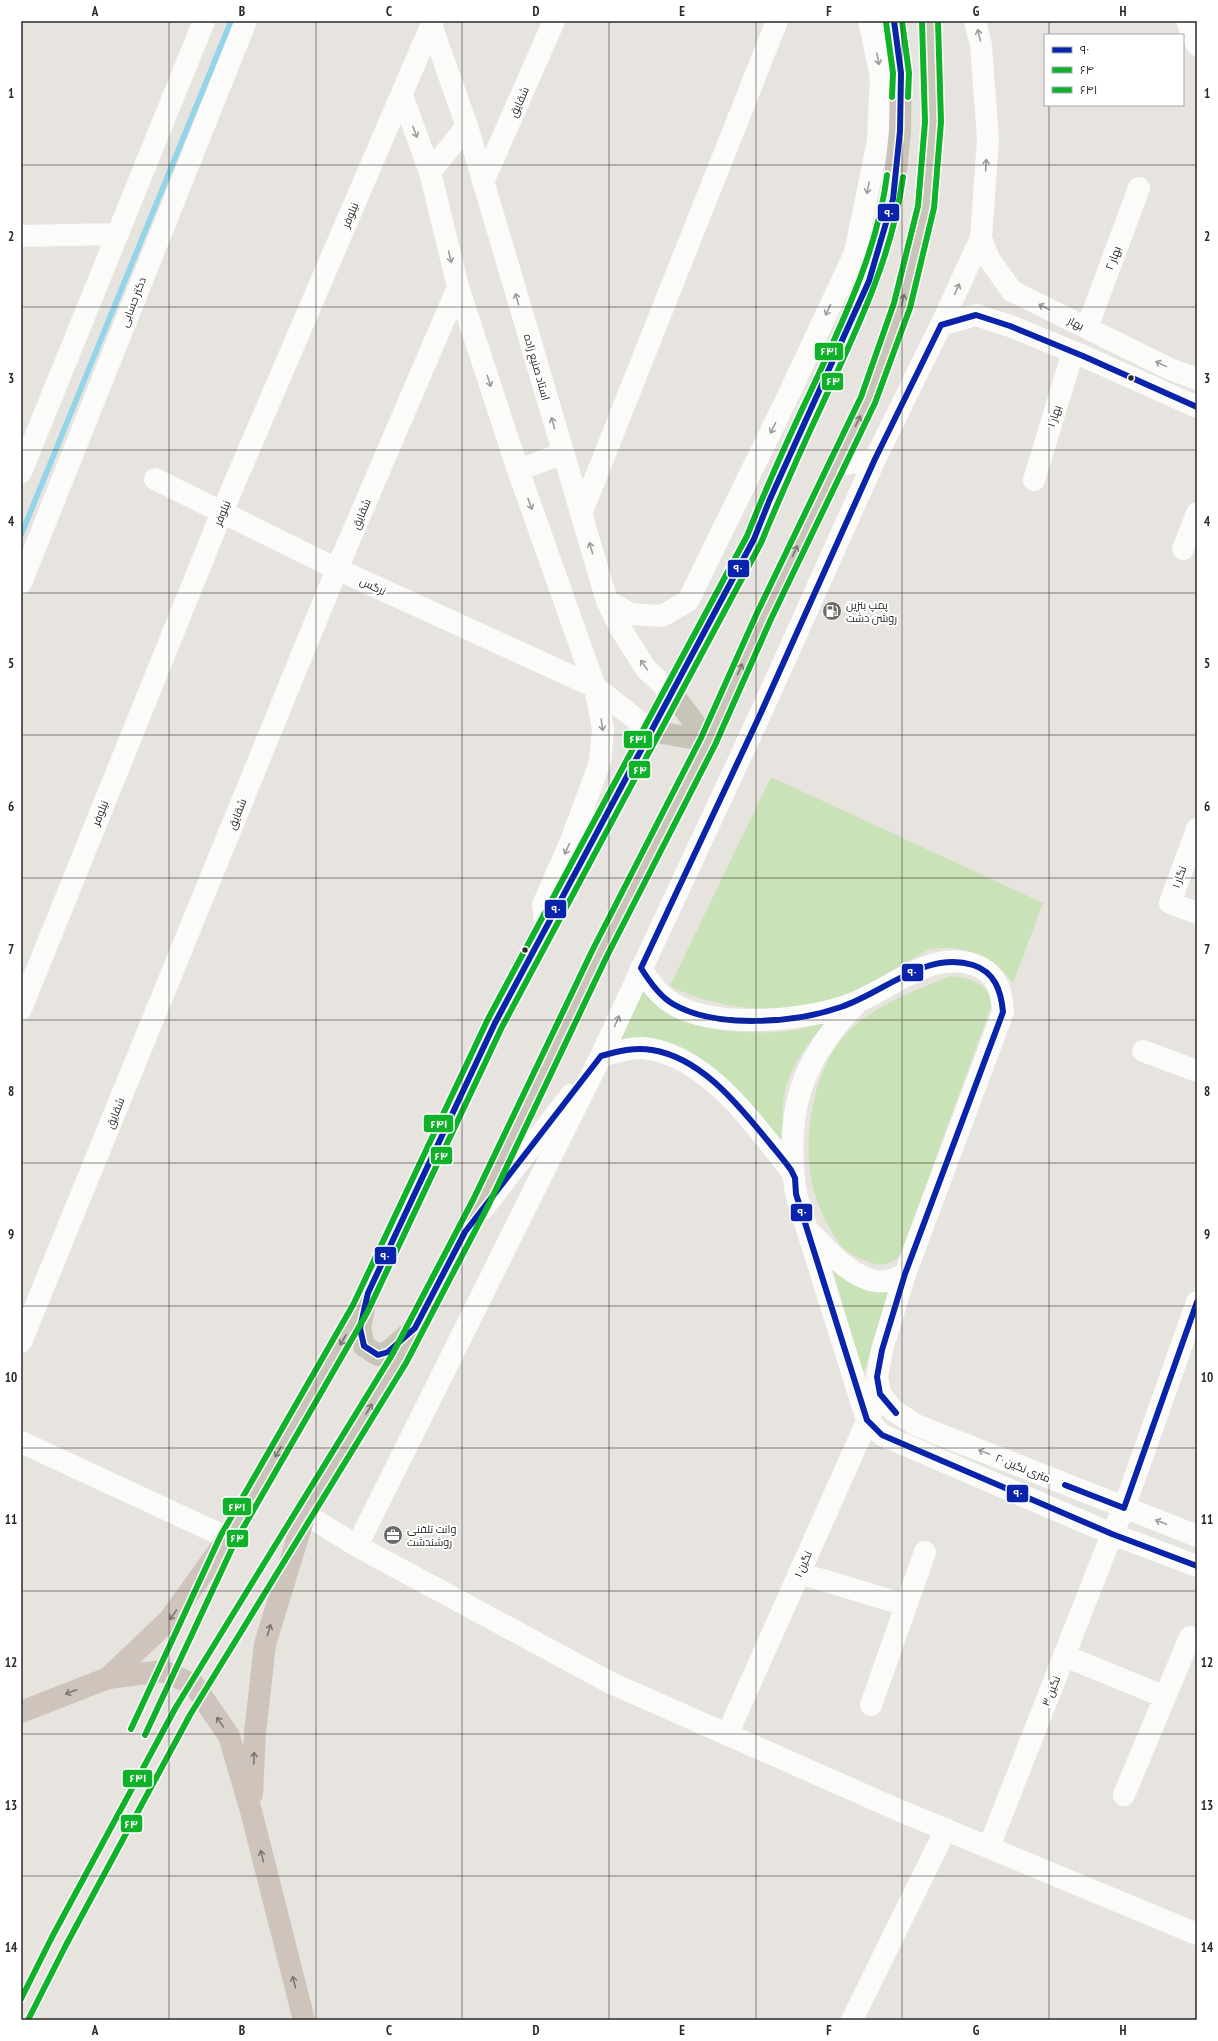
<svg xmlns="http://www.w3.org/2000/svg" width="1218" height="2041" viewBox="0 0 1218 2041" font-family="'PT Sans Narrow',Cairo,sans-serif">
  <rect width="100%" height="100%" fill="#e7e3de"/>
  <path fill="#c9e2b7" d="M771,777L1043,903L1013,983C994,956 963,944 930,949C898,966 865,989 830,1000C778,1015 718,1010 670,986Z
    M951,976C973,979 982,981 993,1001L900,1256C889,1265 881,1267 867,1261C857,1258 846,1252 840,1244C823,1221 809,1187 809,1159C807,1117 817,1066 846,1034C874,1005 914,991 951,976Z
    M640,987C650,998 661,1009 674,1017C704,1032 756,1035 789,1031C801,1030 815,1024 827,1021C807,1044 787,1070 783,1102C782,1116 784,1131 784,1145C752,1103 716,1057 662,1041C648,1036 631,1039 616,1040Z
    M831,1264L893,1288L863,1374Z"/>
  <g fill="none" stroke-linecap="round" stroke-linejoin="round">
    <path stroke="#92d4e8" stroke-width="5.5" d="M21,535L231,21"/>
    <path stroke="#fbfbfa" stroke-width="22" d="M1187,21L1197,45
      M431,25L467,126L607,601L619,626L646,669L672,693
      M402,95L430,172L458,287L518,470L595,687L651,731
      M430,172L467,126
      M483,182L554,21
      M21,236L117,234
      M981,238L989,259L1012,291L1170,369L1197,379
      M941,325L976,315L1010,326L1083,356L1197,407
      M1087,328L1139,188
      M836,466L875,459
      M518,470L562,454
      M21,472L204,21
      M155,479L337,569L595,687L603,729L600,762L571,841L543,905L546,929
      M1034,480L1073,352
      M581,514L777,21
      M1183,549L1197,513
      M21,583L246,21
      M607,601L631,614L662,616L688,601L789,394L855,253L878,141L881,76L869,21
      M1197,829L1170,903L1197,913
      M641,968C649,982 659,995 673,1004C717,1030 814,1021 859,1001C896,985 937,947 980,967C998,976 1002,993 1003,1012L905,1274L882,1350L877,1377L880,1394L893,1410L916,1425L1197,1536
      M858,1002C800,1060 784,1113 796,1194L867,1420L882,1435L1112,1534L1197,1566
      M21,1009L222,512L433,21
      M1143,1051L1197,1071
      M601,1056C614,1053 629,1047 643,1048C707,1054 756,1127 793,1173
      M483,1209L571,1095
      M812,1234C829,1253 862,1289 891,1280C896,1278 901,1276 905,1274
      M21,1342L337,569L458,287
      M21,1442L228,1538
      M305,1514L357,1546L611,1683L896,1809L1197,1934
      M357,1546L601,1056L759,717L875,459L941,325L981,238L988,139L981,45L975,21
      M799,1573L906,1605
      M1065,1656L1165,1697
      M871,1705L925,1552
      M727,1735L873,1408
      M1124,1795L1190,1637
      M989,1847L1112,1534L1124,1508L1197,1302
      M852,2020L946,1829"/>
    <path stroke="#c9c4b8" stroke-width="22" d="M672,693L708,741
      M651,731L708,741
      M364,1308L360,1328L364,1346L378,1355L388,1352L407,1335
      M305,1514L399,1359L481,1202L600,952L708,741L764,616L868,400L902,305L926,207L933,122V78L930,21
      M228,1538L360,1309L495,1023L754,539L770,499L869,281L893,199L900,131L901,73L894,21"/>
    <path stroke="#cec4bc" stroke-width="22" d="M108,1678L163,1671L194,1685L229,1736L251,1811L304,2020
      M21,1712L108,1678L170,1619L228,1538
      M252,1794L255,1733L265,1644L305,1514"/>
    <defs>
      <path id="bus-1" d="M894,21L901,73L900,131L893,199L869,281L770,499L754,539L495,1023L368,1293L360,1328L364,1346L378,1355L388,1352L415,1328L465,1232L601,1056C618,1051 635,1047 652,1050C702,1058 738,1105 768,1141C776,1151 784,1160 791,1170L795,1178L796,1194L867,1420L882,1435L1112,1534L1197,1566
        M896,1413L880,1394L877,1377L882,1350L905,1274L1003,1012C1001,991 995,972 973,965C926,950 884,993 841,1007C795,1023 716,1029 673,1004C659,996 649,981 641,968L759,717L875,459L941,325L976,315L1010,326L1083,356L1197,407
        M1065,1485L1124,1508L1197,1302"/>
      <path id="bus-2" d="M886,22L893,73L892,97
        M145,1735L235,1542L367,1313L502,1027L761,543C780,497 800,452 821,407C855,333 892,259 903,177
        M28,2020L66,1945L190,1715L406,1363L488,1206L607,956L715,745L771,619L875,403L910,308L934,208L941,122L938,21"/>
      <path id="bus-3" d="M902,21L909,73L908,97
        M131,1729L221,1535L353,1305L488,1019L747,536C768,483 791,432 816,380C846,314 878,248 887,175
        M21,1999L52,1937L176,1707L392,1355L474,1198L593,949L701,738L757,613L861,397L894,303L918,206L925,122L922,21"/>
    </defs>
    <use href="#bus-1" stroke="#fff" stroke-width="9"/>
    <use href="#bus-2" stroke="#fff" stroke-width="9"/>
    <use href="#bus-3" stroke="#fff" stroke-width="9"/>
    <use href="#bus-1" stroke="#0924aa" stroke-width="6"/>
    <use href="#bus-2" stroke="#10b22a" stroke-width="6"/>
    <use href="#bus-3" stroke="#10b22a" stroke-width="6"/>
  </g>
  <defs><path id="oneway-shaft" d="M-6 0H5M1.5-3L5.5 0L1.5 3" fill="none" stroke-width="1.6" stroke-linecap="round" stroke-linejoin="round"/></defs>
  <g stroke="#9c9c9c">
    <use href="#oneway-shaft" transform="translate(979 35) rotate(-103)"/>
    <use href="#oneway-shaft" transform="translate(878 59) rotate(79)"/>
    <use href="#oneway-shaft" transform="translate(415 132) rotate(70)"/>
    <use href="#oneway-shaft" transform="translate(986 165) rotate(-86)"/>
    <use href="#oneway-shaft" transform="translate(868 188) rotate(102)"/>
    <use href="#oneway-shaft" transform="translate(450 257) rotate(76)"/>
    <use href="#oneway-shaft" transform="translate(957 289) rotate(-66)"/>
    <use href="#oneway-shaft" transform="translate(517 299) rotate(-106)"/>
    <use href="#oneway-shaft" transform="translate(1044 307) rotate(-154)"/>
    <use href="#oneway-shaft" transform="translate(828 310) rotate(115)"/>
    <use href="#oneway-shaft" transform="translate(1161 364) rotate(-154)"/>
    <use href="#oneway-shaft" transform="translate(489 381) rotate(72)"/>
    <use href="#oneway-shaft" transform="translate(553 423) rotate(-106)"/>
    <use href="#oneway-shaft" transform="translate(773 428) rotate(116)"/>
    <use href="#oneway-shaft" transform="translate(530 504) rotate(70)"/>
    <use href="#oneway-shaft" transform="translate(591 548) rotate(-107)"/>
    <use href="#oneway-shaft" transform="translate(644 665) rotate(-125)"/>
    <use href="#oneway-shaft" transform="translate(602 725) rotate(82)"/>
    <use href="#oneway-shaft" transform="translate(567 849) rotate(114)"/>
    <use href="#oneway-shaft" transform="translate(617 1021) rotate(-66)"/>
    <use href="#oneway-shaft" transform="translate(984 1452) rotate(-158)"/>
    <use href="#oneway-shaft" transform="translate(1161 1522) rotate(-159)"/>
  </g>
  <g stroke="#797670">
    <use href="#oneway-shaft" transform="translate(903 300) rotate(-76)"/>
    <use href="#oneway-shaft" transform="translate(858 421) rotate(-64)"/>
    <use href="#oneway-shaft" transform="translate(795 551) rotate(-64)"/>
    <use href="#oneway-shaft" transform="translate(740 669) rotate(-66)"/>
    <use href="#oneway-shaft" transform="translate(343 1340) rotate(120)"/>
    <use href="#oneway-shaft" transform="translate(369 1409) rotate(-59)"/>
    <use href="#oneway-shaft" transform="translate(278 1452) rotate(120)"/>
  </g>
  <g stroke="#7c7672">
    <use href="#oneway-shaft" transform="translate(173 1615) rotate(127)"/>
    <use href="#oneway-shaft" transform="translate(269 1630) rotate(-73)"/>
    <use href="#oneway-shaft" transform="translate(71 1692) rotate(159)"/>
    <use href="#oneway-shaft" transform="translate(220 1722) rotate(-124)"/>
    <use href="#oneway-shaft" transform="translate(254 1758) rotate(-87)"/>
    <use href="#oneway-shaft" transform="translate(262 1856) rotate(-104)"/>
    <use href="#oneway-shaft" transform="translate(294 1982) rotate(-104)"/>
  </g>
  <path fill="none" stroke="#292929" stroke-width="1" stroke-opacity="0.55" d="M169,21V2020M316,21V2020M462,21V2020M609,21V2020M756,21V2020M902,21V2020M1049,21V35M1049,105V2020M21,165H1197M21,307H1197M21,450H1197M21,593H1197M21,735H1197M21,878H1197M21,1020H1197M21,1163H1197M21,1306H1197M21,1448H1197M21,1591H1197M21,1734H1197M21,1876H1197"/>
  <defs>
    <symbol id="fuel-disc" viewBox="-11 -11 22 22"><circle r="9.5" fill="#6c6a68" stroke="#fff"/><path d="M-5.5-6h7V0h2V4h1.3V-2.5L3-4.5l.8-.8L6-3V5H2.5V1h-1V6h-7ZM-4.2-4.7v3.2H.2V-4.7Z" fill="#fff"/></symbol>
    <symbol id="office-disc" viewBox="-11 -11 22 22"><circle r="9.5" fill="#6c6a68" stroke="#fff"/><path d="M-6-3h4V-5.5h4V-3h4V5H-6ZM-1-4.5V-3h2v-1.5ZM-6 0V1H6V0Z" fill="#fff"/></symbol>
  </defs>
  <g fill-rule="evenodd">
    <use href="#fuel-disc" x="821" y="600" width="22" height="22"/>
    <use href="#office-disc" x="382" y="1524" width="22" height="22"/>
  </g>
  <g fill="#292929" stroke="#fff" stroke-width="1.5">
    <circle cx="1131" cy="378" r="3.5"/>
    <circle cx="525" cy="950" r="3.5"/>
  </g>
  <g text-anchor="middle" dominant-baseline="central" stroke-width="4" stroke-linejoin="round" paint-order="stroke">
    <g font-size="11" fill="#292929" stroke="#fff">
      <text transform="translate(519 102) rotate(-66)">شقایق</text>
      <text transform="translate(350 215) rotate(-67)">نیلوفر</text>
      <text transform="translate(1113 258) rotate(-69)">بهار ۲</text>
      <text transform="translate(133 302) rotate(-69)">دکتر حسابی</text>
      <text transform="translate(1076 323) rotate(26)">بهار</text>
      <text transform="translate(537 367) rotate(74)">استاد صنیع زاده</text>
      <text transform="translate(1054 416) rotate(-73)">بهار ۱</text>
      <text transform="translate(222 513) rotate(-67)">نیلوفر</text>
      <text transform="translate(361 514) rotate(-67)">شقایق</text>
      <text transform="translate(373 586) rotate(25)">نرگس</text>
      <text transform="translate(100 813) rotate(-68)">نیلوفر</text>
      <text transform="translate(237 814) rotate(-68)">شقایق</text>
      <text transform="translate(1179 877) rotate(-70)">نگار ۱</text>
      <text transform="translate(115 1113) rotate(-68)">شقایق</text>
      <text transform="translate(1023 1468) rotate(22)">۲۰ متری نگین</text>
      <text transform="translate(803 1564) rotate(-66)">نگین ۱</text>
      <text transform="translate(1051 1691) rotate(-68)">نگین ۳</text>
    </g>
    <g font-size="11" fill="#292929" stroke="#fff" text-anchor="start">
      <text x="846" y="605">پمپ بنزین<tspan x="846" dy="13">روشن دشت</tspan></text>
      <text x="407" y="1529">وانت تلفنی<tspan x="407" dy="13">روشندشت</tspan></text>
    </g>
  </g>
  <g stroke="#fff" stroke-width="1.5">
    <rect x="877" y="203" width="23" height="19" rx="4" fill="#0924aa"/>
    <rect x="814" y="342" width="30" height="19" rx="4" fill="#10b22a"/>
    <rect x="821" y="372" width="23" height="19" rx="4" fill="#10b22a"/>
    <rect x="727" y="559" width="23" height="19" rx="4" fill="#0924aa"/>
    <rect x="623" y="730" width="30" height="19" rx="4" fill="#10b22a"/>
    <rect x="628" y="760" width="23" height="19" rx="4" fill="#10b22a"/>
    <rect x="544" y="899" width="23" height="20" rx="4" fill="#0924aa"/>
    <rect x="901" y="963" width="23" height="19" rx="4" fill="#0924aa"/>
    <rect x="423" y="1114" width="31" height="19" rx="4" fill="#10b22a"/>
    <rect x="430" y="1146" width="23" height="19" rx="4" fill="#10b22a"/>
    <rect x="790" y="1203" width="23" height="19" rx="4" fill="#0924aa"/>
    <rect x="374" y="1246" width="23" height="19" rx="4" fill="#0924aa"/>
    <rect x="1006" y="1484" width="23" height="19" rx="4" fill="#0924aa"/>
    <rect x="222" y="1497" width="30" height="19" rx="4" fill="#10b22a"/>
    <rect x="226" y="1529" width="23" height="19" rx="4" fill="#10b22a"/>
    <rect x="122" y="1769" width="31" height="19" rx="4" fill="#10b22a"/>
    <rect x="120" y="1814" width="23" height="19" rx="4" fill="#10b22a"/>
  </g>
  <g font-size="11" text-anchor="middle" font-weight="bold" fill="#fff">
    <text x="889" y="217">۹۰</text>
    <text x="829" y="355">۶۴۱</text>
    <text x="833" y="385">۶۴</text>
    <text x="738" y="572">۹۰</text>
    <text x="638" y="743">۶۴۱</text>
    <text x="640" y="774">۶۴</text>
    <text x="556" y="913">۹۰</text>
    <text x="912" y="976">۹۰</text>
    <text x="439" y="1128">۶۴۱</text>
    <text x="441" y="1160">۶۴</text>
    <text x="802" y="1216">۹۰</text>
    <text x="385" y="1260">۹۰</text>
    <text x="1018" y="1497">۹۰</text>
    <text x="237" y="1511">۶۴۱</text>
    <text x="237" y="1542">۶۴</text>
    <text x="138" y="1782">۶۴۱</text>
    <text x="131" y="1828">۶۴</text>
  </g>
  <rect width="1218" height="2041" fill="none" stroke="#ffffff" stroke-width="44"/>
  <rect x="1044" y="34" width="140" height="72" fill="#ffffff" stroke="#a9a9a9"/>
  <rect x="1052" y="47" width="20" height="6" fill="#0924aa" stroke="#a9a9a9"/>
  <text x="1080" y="54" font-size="12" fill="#292929">۹۰</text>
  <rect x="1052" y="67" width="20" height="6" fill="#10b22a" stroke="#a9a9a9"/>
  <text x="1080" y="74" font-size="12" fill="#292929">۶۴</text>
  <rect x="1052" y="87" width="20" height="6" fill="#10b22a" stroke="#a9a9a9"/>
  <text x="1080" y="94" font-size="12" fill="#292929">۶۴۱</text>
  <rect x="22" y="22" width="1174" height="1997" fill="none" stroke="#292929" stroke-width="1.5"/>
  <g font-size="13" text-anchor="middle" font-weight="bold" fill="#292929">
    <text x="95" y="16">A</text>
    <text x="242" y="16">B</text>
    <text x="389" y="16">C</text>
    <text x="536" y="16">D</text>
    <text x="682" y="16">E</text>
    <text x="829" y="16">F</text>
    <text x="976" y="16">G</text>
    <text x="1123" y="16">H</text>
    <text x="11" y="98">1</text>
    <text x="1207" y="98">1</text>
    <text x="11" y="241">2</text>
    <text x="1207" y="241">2</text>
    <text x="11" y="383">3</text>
    <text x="1207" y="383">3</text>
    <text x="11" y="526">4</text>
    <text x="1207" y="526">4</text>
    <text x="11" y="668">5</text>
    <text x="1207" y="668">5</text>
    <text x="11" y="811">6</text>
    <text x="1207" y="811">6</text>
    <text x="11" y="954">7</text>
    <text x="1207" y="954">7</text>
    <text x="11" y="1096">8</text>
    <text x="1207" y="1096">8</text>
    <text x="11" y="1239">9</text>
    <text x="1207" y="1239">9</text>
    <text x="11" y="1382">10</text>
    <text x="1207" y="1382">10</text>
    <text x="11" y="1524">11</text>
    <text x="1207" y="1524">11</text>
    <text x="11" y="1667">12</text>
    <text x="1207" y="1667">12</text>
    <text x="11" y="1810">13</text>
    <text x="1207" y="1810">13</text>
    <text x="11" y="1952">14</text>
    <text x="1207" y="1952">14</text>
    <text x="95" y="2035">A</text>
    <text x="242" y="2035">B</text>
    <text x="389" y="2035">C</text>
    <text x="536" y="2035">D</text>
    <text x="682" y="2035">E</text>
    <text x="829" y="2035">F</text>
    <text x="976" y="2035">G</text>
    <text x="1123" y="2035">H</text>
  </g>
</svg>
